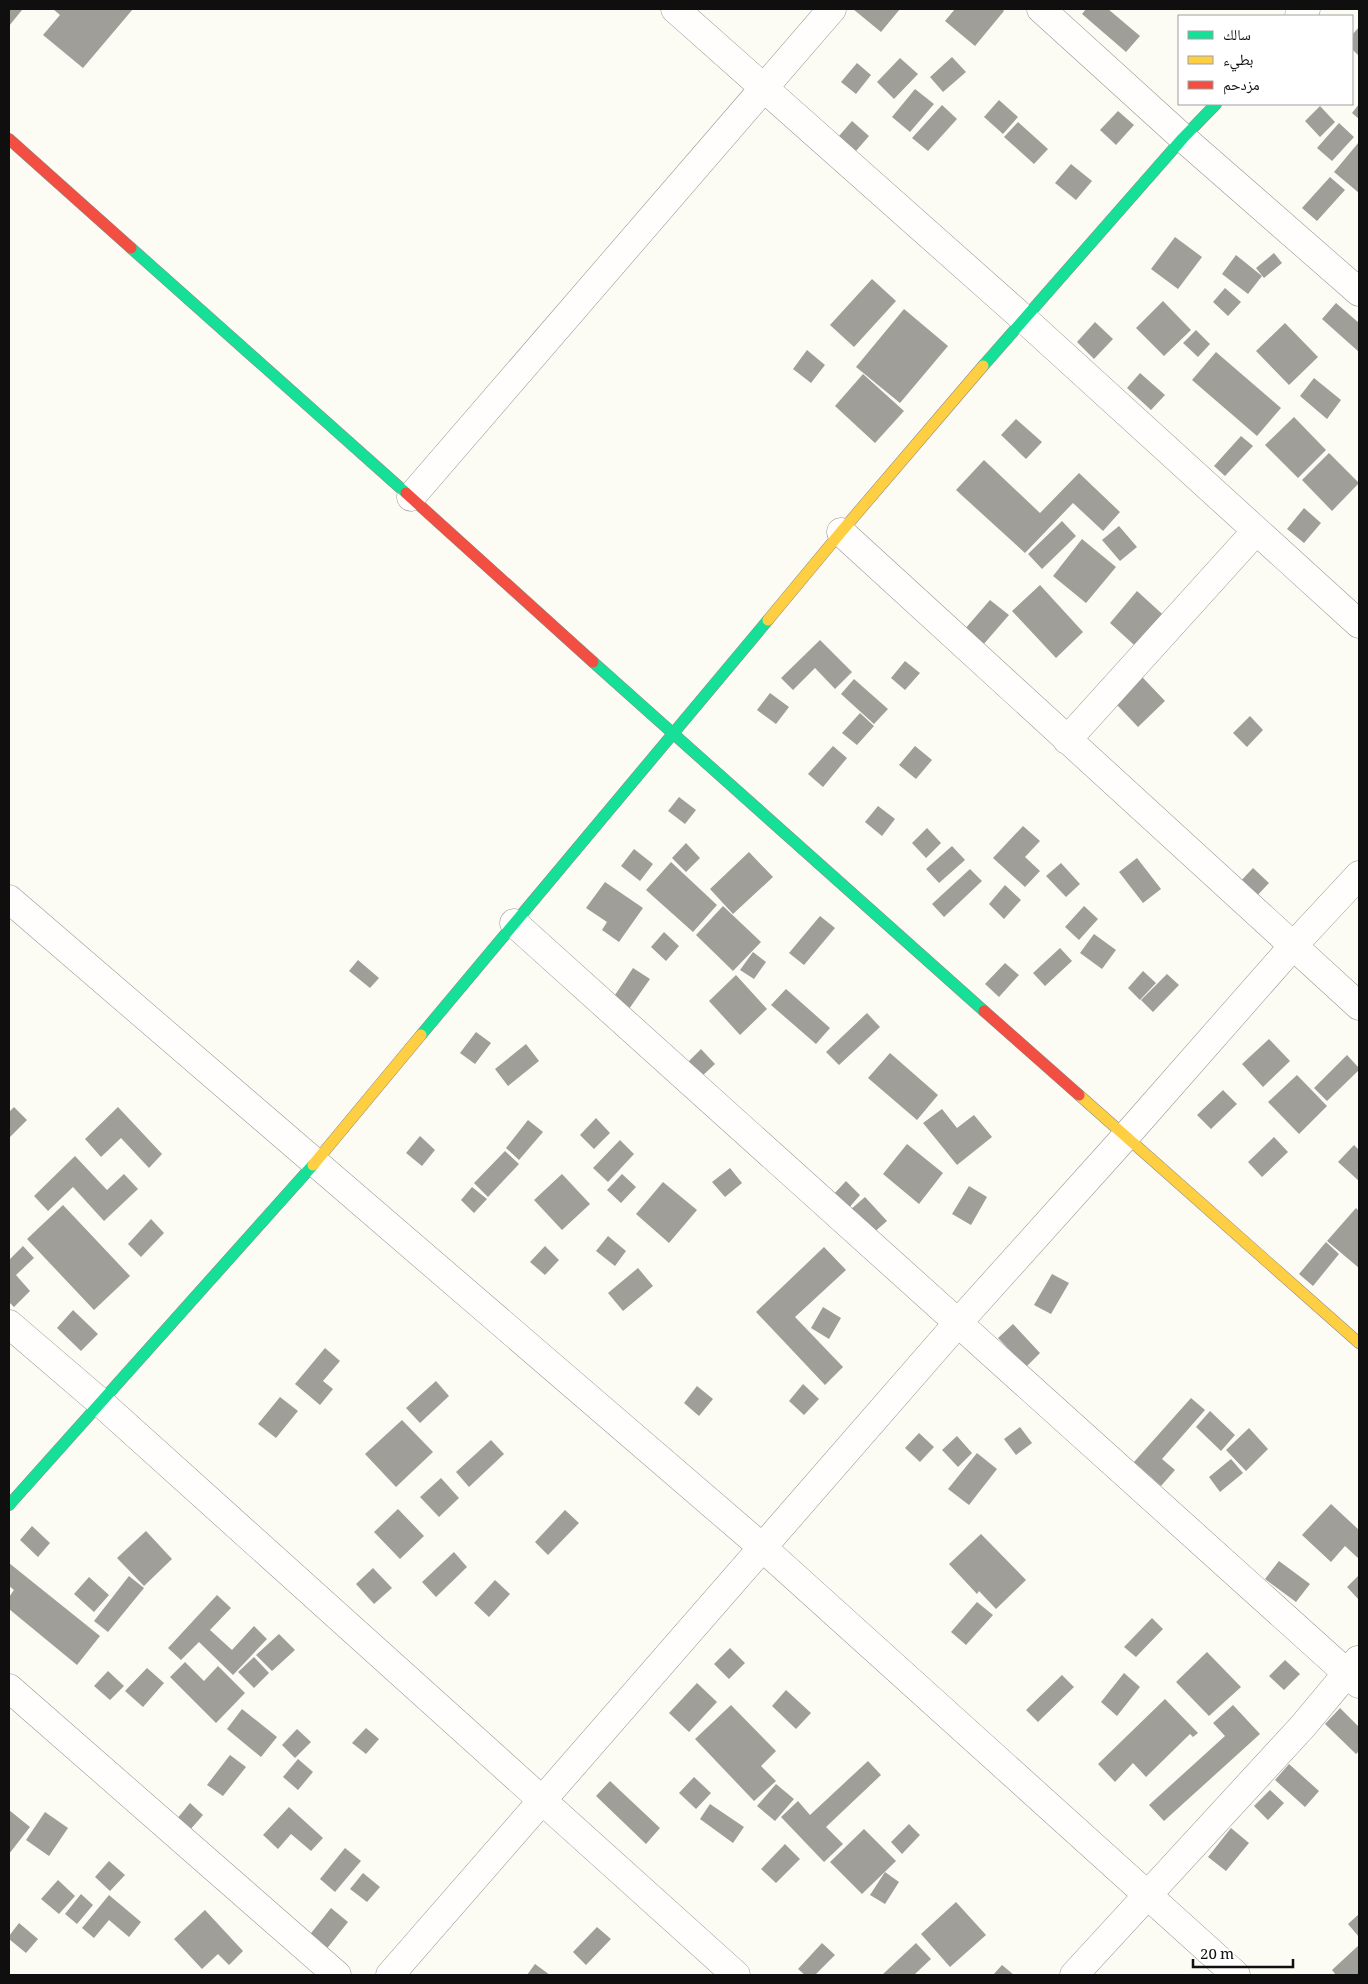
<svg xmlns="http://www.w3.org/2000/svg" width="1368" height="1984" viewBox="0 0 1368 1984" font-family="Georgia,'Noto Naskh Arabic',serif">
  <rect width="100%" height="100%" fill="#fcfbf4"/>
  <path fill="#a09e99" d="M9,9L22,10L9,26Z
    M53,9H133L83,68L43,35L60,15Z
    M853,9H900L881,32Z
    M955,9H1002L1004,11L975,46L945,21Z
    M1086,9H1108L1140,36L1126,52L1082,14Z
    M1359,27V56L1352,49V35Z
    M952,57L966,72L943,92L930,77Z
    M900,58L918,74L894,99L877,82Z
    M857,63L871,75L856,94L841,82Z
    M915,89L934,104L910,132L892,117Z
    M999,100L1018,117L1003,134L984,117Z
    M1359,104V119L1352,113Z
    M942,105L957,119L928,151L912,138Z
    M1320,106L1335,122L1320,137L1305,121Z
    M1118,111L1134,125L1116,145L1100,130Z
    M852,121L869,136L856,151L839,136Z
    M1018,122L1048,149L1034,164L1004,137Z
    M1339,123L1354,137L1332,161L1317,148Z
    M1359,142V193L1334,172Z
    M1071,164L1092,181L1076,200L1055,183Z
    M1330,177L1345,190L1317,221L1302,208Z
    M1175,237L1202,257L1178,289L1151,269Z
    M1274,253L1282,263L1264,278L1256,268Z
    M1236,255L1262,276L1248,294L1222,274Z
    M872,279L896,301L854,347L830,325Z
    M1225,288L1241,302L1228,316L1213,302Z
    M1163,301L1191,330L1164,356L1136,328Z
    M1336,303L1359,323V352L1322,319Z
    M904,309L948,346L900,403L856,367Z
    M1095,322L1113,339L1094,359L1077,342Z
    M1285,323L1318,357L1289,385L1256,351Z
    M1196,330L1210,344L1198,357L1183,343Z
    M807,350L825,365L811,383L793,369Z
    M1216,352L1281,408L1257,436L1192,380Z
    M1140,373L1165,395L1151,410L1127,388Z
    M863,374L904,411L875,443L835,406Z
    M1314,378L1341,400L1327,419L1300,396Z
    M1294,417L1326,450L1298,478L1265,445Z
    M1016,419L1042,442L1026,459L1001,435Z
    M1241,436L1253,446L1225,476L1214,466Z
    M1329,453L1359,483L1332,511L1302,480Z
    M984,460L1040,513L1079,473L1120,512L1103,531L1073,503L1025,553L956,490Z
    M1304,508L1321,523L1304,543L1287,529Z
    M1062,521L1076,536L1042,569L1028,554Z
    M1119,526L1137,547L1120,561L1102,540Z
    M1082,539L1116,567L1086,603L1053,576Z
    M1040,585L1083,632L1056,658L1012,611Z
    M1137,591L1171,622L1143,653L1110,623Z
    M990,600L1009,615L976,653L958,637Z
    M820,640L852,672L835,689L815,668L793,690L781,678Z
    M1126,660L1165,701L1138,727L1099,686Z
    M905,661L920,673L905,690L891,678Z
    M854,679L888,709L874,724L841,694Z
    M770,693L789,707L776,724L757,710Z
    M860,713L874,726L857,745L842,733Z
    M1250,716L1263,730L1247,747L1233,733Z
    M833,746L847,758L823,787L808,774Z
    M915,746L932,760L916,779L899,765Z
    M679,797L696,810L685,824L668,811Z
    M878,806L895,819L882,836L865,822Z
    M1023,826L1040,841L1025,857L1040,871L1025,887L993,858Z
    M927,828L941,843L926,858L912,843Z
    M686,843L700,858L686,872L672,858Z
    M952,846L965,860L939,883L926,869Z
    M634,849L653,864L640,881L621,866Z
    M749,852L773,877L733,914L710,889Z
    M1137,858L1161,889L1143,903L1119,872Z
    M671,862L717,905L693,932L646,890Z
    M1061,863L1080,884L1066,897L1046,876Z
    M1253,868L1269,883L1253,900L1238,884Z
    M970,869L982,881L944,917L932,904Z
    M605,882L643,908L619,942L602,930L607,922L586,908Z
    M1005,885L1021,900L1004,919L989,904Z
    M723,906L761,942L733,971L696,935Z
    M1084,906L1098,919L1079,940L1065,927Z
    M820,916L835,928L804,965L789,953Z
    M664,932L679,946L666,961L651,947Z
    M1094,934L1116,950L1102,969L1080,953Z
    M1060,948L1072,961L1045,986L1033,973Z
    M753,952L766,962L754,979L740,970Z
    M358,960L379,978L370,988L349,971Z
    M1005,963L1019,975L999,997L985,984Z
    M633,968L650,979L629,1009L613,998Z
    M1143,971L1156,983L1140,1000L1128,988Z
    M1167,974L1179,985L1153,1012L1141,1000Z
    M736,975L767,1009L740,1035L709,1001Z
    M786,989L830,1028L816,1044L771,1005Z
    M867,1013L880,1027L839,1065L826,1052Z
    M476,1032L491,1043L475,1064L460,1053Z
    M1269,1039L1290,1061L1263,1087L1242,1064Z
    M526,1044L539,1061L508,1086L495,1069Z
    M701,1049L715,1064L700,1078L686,1064Z
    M890,1053L938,1095L917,1120L868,1078Z
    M1347,1055L1359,1068V1070L1327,1101L1314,1088Z
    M1297,1075L1327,1106L1299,1134L1268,1102Z
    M1223,1090L1237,1104L1211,1129L1197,1115Z
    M14,1107L27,1120L9,1138V1112Z
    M118,1107L162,1154L149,1168L121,1138L101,1157L85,1139Z
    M942,1109L957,1128L974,1115L992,1137L957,1165L923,1123Z
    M596,1118L610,1133L594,1149L580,1135Z
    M528,1120L543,1132L519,1160L506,1148Z
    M420,1136L435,1150L422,1166L406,1153Z
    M1274,1137L1288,1152L1262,1177L1248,1162Z
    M620,1140L634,1154L608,1182L593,1168Z
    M907,1144L943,1173L919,1204L883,1174Z
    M1354,1145L1359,1150V1181L1338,1162Z
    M505,1151L519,1164L488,1197L474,1183Z
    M75,1156L107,1190L124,1174L138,1189L104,1221L73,1187L48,1211L34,1196Z
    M730,1168L742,1183L725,1197L712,1182Z
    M562,1174L590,1204L562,1230L534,1200Z
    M622,1174L636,1187L621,1203L607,1190Z
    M846,1181L860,1195L848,1209L833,1195Z
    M663,1182L697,1210L669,1243L636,1214Z
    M969,1186L987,1197L971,1225L952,1214Z
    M472,1187L487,1199L474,1213L461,1200Z
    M865,1197L887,1221L872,1234L850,1210Z
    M63,1205L130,1276L94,1310L27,1239Z
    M1356,1208L1359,1211V1268L1327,1241Z
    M151,1219L164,1233L141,1257L128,1244Z
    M608,1236L626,1251L615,1266L596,1251Z
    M1326,1242L1339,1254L1313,1286L1299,1274Z
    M23,1246L34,1258L16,1275L30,1291L14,1307L9,1302V1260Z
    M545,1246L559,1260L545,1275L530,1262Z
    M824,1247L846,1270L795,1317L843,1367L825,1385L756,1312Z
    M638,1268L653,1286L623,1311L608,1293Z
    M1052,1274L1069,1283L1051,1314L1034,1305Z
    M823,1307L841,1318L829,1339L811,1328Z
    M73,1310L98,1334L81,1351L57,1328Z
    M1013,1324L1040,1353L1026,1367L998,1338Z
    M325,1348L340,1361L323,1381L333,1389L320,1405L295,1384Z
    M436,1381L449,1396L420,1423L406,1408Z
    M803,1384L819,1399L804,1415L789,1401Z
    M697,1386L713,1399L699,1416L684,1403Z
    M280,1397L298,1411L276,1438L258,1424Z
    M1191,1398L1205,1410L1162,1459L1175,1470L1161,1486L1134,1462Z
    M1210,1411L1235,1435L1221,1451L1196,1427Z
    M402,1420L433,1452L396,1487L365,1454Z
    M1020,1427L1032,1443L1016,1455L1004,1439Z
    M1249,1428L1268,1449L1246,1471L1226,1450Z
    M919,1433L934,1447L920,1462L905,1448Z
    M957,1436L972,1453L958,1467L942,1450Z
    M491,1440L504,1454L469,1487L456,1472Z
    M977,1453L997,1469L969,1505L948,1489Z
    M1231,1459L1243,1473L1220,1492L1209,1477Z
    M441,1478L459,1498L439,1517L420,1497Z
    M1331,1504L1359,1530V1559L1345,1546L1331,1562L1302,1535Z
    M398,1509L424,1536L400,1559L374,1532Z
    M565,1510L579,1523L548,1555L535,1542Z
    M32,1526L50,1543L38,1557L20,1540Z
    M146,1531L172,1559L144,1586L117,1558Z
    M981,1534L1026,1580L996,1609L979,1591L977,1594L949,1564Z
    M454,1552L467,1567L436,1597L422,1582Z
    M1279,1561L1310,1584L1296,1602L1265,1579Z
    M9,1563L100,1636L77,1665L9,1609V1597L14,1590L9,1586Z
    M373,1568L392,1588L374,1604L356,1584Z
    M1359,1575V1600L1347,1587Z
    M129,1576L144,1588L108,1632L94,1621Z
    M89,1577L109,1595L94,1612L74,1594Z
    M495,1580L510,1594L489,1617L474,1603Z
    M217,1595L231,1608L210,1630L232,1650L254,1626L267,1639L233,1675L199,1642L181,1660L168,1648Z
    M977,1602L993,1615L966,1645L951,1632Z
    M1152,1618L1163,1629L1136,1657L1124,1647Z
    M279,1634L295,1650L272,1671L256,1655Z
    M730,1648L745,1663L729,1679L714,1664Z
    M1207,1652L1241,1687L1209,1716L1176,1682Z
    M254,1657L269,1673L254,1688L238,1672Z
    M1285,1660L1300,1674L1284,1690L1269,1676Z
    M185,1662L204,1681L218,1666L245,1693L216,1723L170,1677Z
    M147,1668L164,1683L143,1707L125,1691Z
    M108,1671L124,1686L110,1700L94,1686Z
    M1124,1673L1140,1687L1117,1716L1101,1702Z
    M1062,1675L1074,1687L1038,1722L1026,1710Z
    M697,1683L717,1702L689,1732L669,1713Z
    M786,1690L811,1713L796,1729L772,1706Z
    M1165,1699L1198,1733L1193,1737L1190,1734L1146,1777L1133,1763L1115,1782L1098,1764Z
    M731,1705L776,1751L761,1766L776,1781L754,1801L695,1739Z
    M1233,1705L1260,1734L1164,1821L1149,1805L1225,1736L1213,1723Z
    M1340,1708L1359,1727V1751L1356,1754L1325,1724Z
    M242,1709L277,1737L261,1757L227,1729Z
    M366,1728L379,1739L366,1754L352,1743Z
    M297,1729L311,1742L295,1758L282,1745Z
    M230,1755L246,1767L223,1796L207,1785Z
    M298,1759L313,1772L298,1790L283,1777Z
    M868,1761L881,1775L826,1827L843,1844L824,1862L781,1817L798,1801L810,1815Z
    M1289,1764L1319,1791L1305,1807L1275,1780Z
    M694,1777L711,1793L696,1809L679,1793Z
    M610,1781L660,1828L646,1844L596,1796Z
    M776,1784L794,1799L775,1821L757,1806Z
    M1270,1790L1284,1803L1268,1820L1254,1806Z
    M190,1803L203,1815L189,1831L176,1820Z
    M710,1804L744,1827L733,1843L700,1819Z
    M289,1807L323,1838L311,1851L291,1834L278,1849L263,1835Z
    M9,1810L30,1827L9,1854Z
    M45,1812L68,1828L49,1856L26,1840Z
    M909,1824L920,1835L902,1854L891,1842Z
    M1231,1828L1249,1843L1226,1871L1208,1857Z
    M864,1829L896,1861L862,1894L830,1862Z
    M785,1844L800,1859L776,1883L761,1869Z
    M345,1848L361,1861L335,1892L320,1879Z
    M109,1861L125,1875L110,1891L95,1877Z
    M885,1872L899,1882L885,1904L870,1895Z
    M363,1873L380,1887L367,1902L350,1889Z
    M58,1880L75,1896L59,1914L41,1899Z
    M81,1894L93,1905L77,1924L65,1914Z
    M109,1895L141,1922L129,1937L109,1920L94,1938L82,1928Z
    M956,1902L986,1935L950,1967L921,1934Z
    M331,1908L348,1922L325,1951L308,1937Z
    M205,1910L243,1951L229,1965L218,1954L202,1969L174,1939Z
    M1359,1914V1937L1348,1924Z
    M19,1923L38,1939L26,1953L9,1939V1936Z
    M597,1927L611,1939L586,1965L573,1952Z
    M822,1943L835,1955L815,1975H805L798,1969Z
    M916,1943L931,1959L914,1975H882Z
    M1359,1945V1975H1336L1332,1970Z
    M535,1964L550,1975H527Z
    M1002,1965L1014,1975H993Z"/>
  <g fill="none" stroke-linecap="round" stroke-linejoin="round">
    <defs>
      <path id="street" d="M675,9L1024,319L1359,624
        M1041,9L1183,138L1359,292
        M1299,16L1306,9
        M411,497L832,9
        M841,532L1359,1006
        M1067,740L1256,531
        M9,899L763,1548L1236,1975
        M514,923L1359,1684
        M9,1324L100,1402L736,1975
        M9,1688L337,1975
        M390,1975L957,1324L1126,1136L1293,946L1359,875
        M1074,1975L1303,1726L1358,1660"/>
      <path id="fast" d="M131,248L406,493
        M983,366L1183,138L1216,104
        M593,662L984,1011
        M421,1035L768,620
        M9,1505L313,1165"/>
      <path id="slow" d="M768,620L841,532L983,366
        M1079,1095L1359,1343
        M313,1165L421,1035"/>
      <path id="jam" d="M9,139L131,248
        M406,493L593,662
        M984,1011L1079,1095"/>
    </defs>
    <use href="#street" stroke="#969592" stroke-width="29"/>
    <use href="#fast" stroke="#8c8c89" stroke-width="12"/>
    <use href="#slow" stroke="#8c8c89" stroke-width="12"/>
    <use href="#jam" stroke="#8c8c89" stroke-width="12"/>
    <use href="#street" stroke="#fffefd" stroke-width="28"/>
    <use href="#fast" stroke="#16e098" stroke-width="11"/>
    <use href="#slow" stroke="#ffcf43" stroke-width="11"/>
    <use href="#jam" stroke="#f24e42" stroke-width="11"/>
  </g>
  <rect width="1368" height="1984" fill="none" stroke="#0f0f0f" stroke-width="20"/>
  <rect x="1178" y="15" width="175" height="90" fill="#ffffff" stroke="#9f9f9f"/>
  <rect x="1188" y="31" width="25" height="8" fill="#16e098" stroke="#9f9f9f"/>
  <text x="1223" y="40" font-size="15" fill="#0f0f0f">سالك</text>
  <rect x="1188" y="56" width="25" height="8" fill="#ffcf43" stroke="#9f9f9f"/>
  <text x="1223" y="65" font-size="15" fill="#0f0f0f">بطيء</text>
  <rect x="1188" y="81" width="25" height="8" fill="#f24e42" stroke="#9f9f9f"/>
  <text x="1223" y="90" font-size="15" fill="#0f0f0f">مزدحم</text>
  <path d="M1193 1959v8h100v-8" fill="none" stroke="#0f0f0f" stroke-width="2.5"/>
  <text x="1200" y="1959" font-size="15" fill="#0f0f0f" stroke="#ffffff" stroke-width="4" paint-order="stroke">20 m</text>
</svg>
